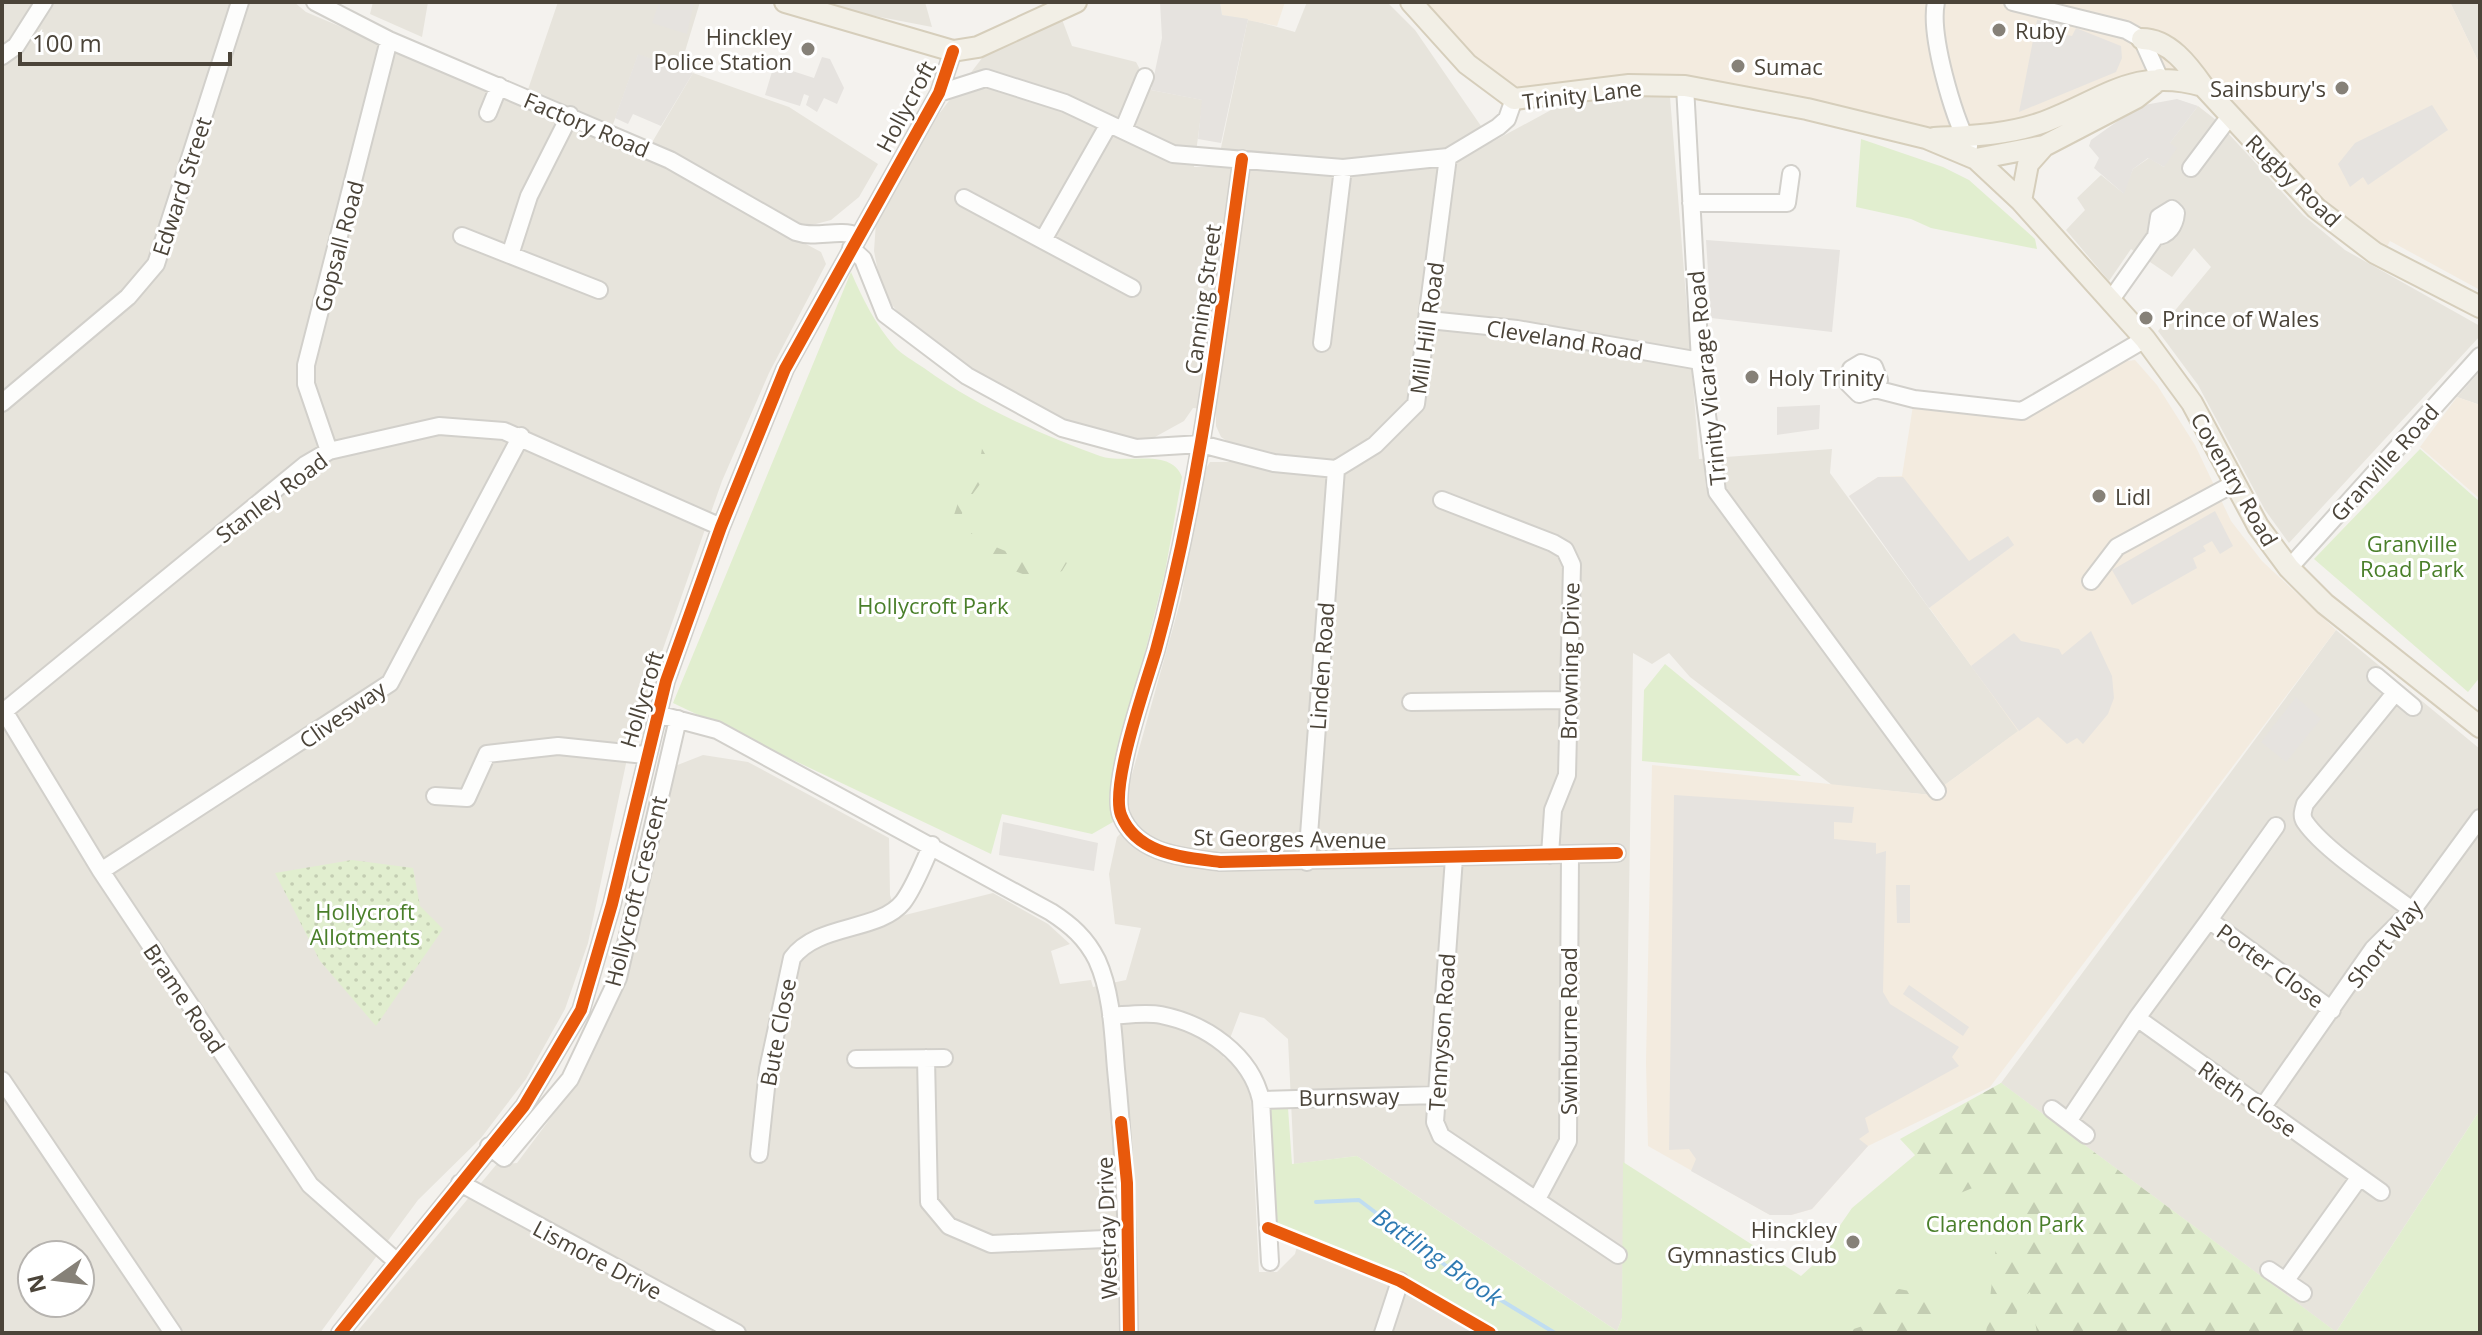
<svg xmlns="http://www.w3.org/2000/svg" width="2482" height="1335" viewBox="0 0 2482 1335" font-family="'Open Sans',sans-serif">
  <defs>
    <pattern id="forest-firs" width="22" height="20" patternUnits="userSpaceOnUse" patternTransform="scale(2)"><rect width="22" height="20" fill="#e1eecf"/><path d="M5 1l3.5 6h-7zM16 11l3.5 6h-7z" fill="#c3cdb2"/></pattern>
    <pattern id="garden-dots" width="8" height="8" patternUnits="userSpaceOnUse" patternTransform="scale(2)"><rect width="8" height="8" fill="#e1eecf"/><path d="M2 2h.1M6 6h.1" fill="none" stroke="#c3cdb2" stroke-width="1.8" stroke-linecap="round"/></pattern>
  </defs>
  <rect width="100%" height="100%" fill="#f4f2ee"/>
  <path fill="#e7e4dc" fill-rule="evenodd" d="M2,2H294L306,12L523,104L558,2H700L680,68L638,55L607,141L644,156L693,73L789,107L878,164L859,197L831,220L812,225L804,243L821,252L826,264L769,373L722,481L631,740L588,943L565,1009L526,1079L481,1138L418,1200L320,1333H2ZM32,1255H80V1303H32Z
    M373,2H428L422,37L370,14Z
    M822,2H925L932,27L849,11Z
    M1307,2H1387L1415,30L1492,142L1551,110L1580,101L1618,95L1670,97L1699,459L1832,449L1830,473L2019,731L1931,795L1832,785L1690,677L1669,653L1652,664L1633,653L1622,1318L1617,1331L1357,1156L1294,1164L1288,1039L1264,1018L1240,1012L1223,1057L1241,1069L1250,1085L1259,1272H1277L1295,1254L1298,1242L1393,1281L1484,1333H356L496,1165L517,1163L573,1088L622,985L640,925L675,766L703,755L748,762L889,838L890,895L897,917L993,893L1048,924L1070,944L1051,951L1060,984L1091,980L1093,987L1126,980L1141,928L1115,924L1109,874L1117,837L1132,822L1127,792L1181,599L1201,476L1210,462H1229L1233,445L1221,437L1216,426V410L1193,408L1184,421L1155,437L1136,440L1115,438L1048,415L946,356L911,327L892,305L879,277L874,251L876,222L918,141L986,53L1060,14L1072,46L1136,62L1151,90L1203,100L1194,167H1217L1248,19L1295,32Z
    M2450,2H2480V65Z
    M2198,106L2216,120L2303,215L2345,250L2480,326V336L2289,543L2265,510L2198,385L2158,331L2211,267L2194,248L2172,277L2131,249L2109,281L2066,230L2085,210L2077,198L2101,175L2123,193L2133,169L2149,158L2164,167L2169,144Z
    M2480,371V405L2457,397Z
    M2336,630L2480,749V1110L2336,1332L2001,1083Z"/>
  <path fill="#f3ebdf" d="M1220,2H1285L1277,26L1222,15Z
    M1409,2H2450L2480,65V290L2390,241L2382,256L2376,253L2215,98L2159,79L1964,136L1685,86L1514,99Z
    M2135,360L2157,385L2195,445L2231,521L2262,561L2336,630L1990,1087L1868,1146L1812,1209L1791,1215H1770L1648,1146L1646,1063L1652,765L1931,795L2018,731L1849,496L1878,477L1902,476L1914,399L2007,412L2107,364Z
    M2457,397L2480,405V499L2420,447Z"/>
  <path fill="#e1eecf" d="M1861,139L1943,167L1969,180L2035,239L2037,249L1931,228L1911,219L1856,207Z
    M851,272C862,298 876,325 894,346C902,355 914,361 924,368C978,407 1037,433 1100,456C1125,465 1171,447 1182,477L1165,572L1109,797L1113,822L1092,834L1002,814L991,854L673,703Z
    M2420,449L2480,502V677L2468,692L2314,559Z
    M1665,664L1801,776L1642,761L1644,690Z
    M2001,1083L2336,1332L2480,1110V1333H1498L1392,1276L1273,1225L1270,1109L1288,1108L1292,1164L1357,1156L1617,1331L1622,1318L1623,1162L1801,1276L1812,1266L1852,1208Z"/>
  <path fill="url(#forest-firs)" d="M984,436L996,439L989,472L966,503L960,519C972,544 1009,549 1031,563C1048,560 1057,554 1063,538L1078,545L1062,571C1055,574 1046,579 1038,578C1021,577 965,549 954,537V515L965,482L979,467Z
    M2001,1083L2336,1332V1333H2037L2030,1292L2019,1301L2013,1333H1986L2000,1212L1992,1180L1953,1196L1900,1139Z
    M1899,1289L1936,1296V1329L1947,1333H1841L1866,1325L1878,1302Z"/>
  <path fill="url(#garden-dots)" d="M352,860L413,868L420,906L443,929L376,1026L320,961L275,873Z"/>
  <path fill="#e6e3df" d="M659,2H694L687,34L652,23Z
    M1160,2H1220L1222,15L1248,19L1221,143L1198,139L1202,100L1151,90L1162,38Z
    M2037,20L2064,23L2062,34L2072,36L2076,28L2121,46L2122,58L2116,72L2019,112Z
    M638,54L693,73L661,126L633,114L628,124L615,118Z
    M822,57L830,59L844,88L837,104L824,98L817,112L806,105L809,96L804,94L800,106L765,95L774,65L814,78Z
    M2177,99L2198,106L2170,143L2177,148L2164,167L2148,158L2133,169L2124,194L2094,168L2099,158L2089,146L2091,140L2139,106Z
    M2432,105L2448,130L2368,185L2363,177L2350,187L2338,164L2355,143Z
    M1706,240L1840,250L1832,332L1711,318Z
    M1820,405L1819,429L1777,435V407Z
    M1878,477H1903L1969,561L2008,536L2014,545L1929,608L1849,496Z
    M2215,511L2233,546L2220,554L2212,541L2203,546L2206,551L2193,558L2197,568L2132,605L2112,570Z
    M2091,631L2112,676L2114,698L2108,714L2083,744L2077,738L2067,744L2038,717L2019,731L1971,666L2014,633L2021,641L2059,649L2062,655Z
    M2296,697L2321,719L2286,762L2261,742Z
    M1674,795L1854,807L1852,823L1834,822V839L1876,843V854L1886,851L1883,992L1890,1004L1959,1047L1952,1057L1959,1066L1865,1118L1869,1132L1859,1139L1868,1146L1812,1209L1791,1215H1770L1691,1171L1696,1159L1689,1149L1669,1150Z
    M1003,822L1098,843L1094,871L999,855Z
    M1896,885H1910V923H1897Z
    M1909,985L1969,1027L1963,1036L1903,994Z"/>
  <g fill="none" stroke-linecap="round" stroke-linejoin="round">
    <path stroke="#c0ddf1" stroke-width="4" d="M1316,1202L1359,1200L1453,1271L1555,1333"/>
    <defs>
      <path id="minor" d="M315,2L389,40L670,160L796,232C816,239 838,228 858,236
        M1936,2C1929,35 1953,115 1969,146
        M2013,2L2126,30L2142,39L2160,79
        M2,56L16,46L44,2
        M1685,86L1700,361L1717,492L1937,791
        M939,93L986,78L1065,103L1173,154L1343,168L1448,157L1498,127L1507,119L1514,99
        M488,113L499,86
        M570,115L529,196L510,255L599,290
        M1123,130L1145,77
        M1242,159C1219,324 1200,490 1156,650C1146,684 1110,785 1121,815C1137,855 1184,857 1220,862L1617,853
        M2191,168L2230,116
        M964,198L1132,288
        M1691,203H1787L1791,174
        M462,236L510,255
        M1043,240L1109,124
        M851,248L863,259L885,314L967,376L1062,428L1136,448L1201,444L1274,463L1336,469L1375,445L1416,404L1448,157
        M2110,301L2156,236C2168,236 2175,225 2176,213L2172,209L2159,217L2156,236
        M1429,320L1517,329L1700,361
        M1322,343L1343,168
        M1875,389L1879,380L1874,367L1861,363L1851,369L1848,383L1859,394L1875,389L1914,399L2022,411L2145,339
        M2,403L128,297L156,264L240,2
        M329,451L306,384V365L389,40
        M1442,500L1553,543L1565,550L1572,565L1567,775L1553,810L1550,855
        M2289,568L2480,356
        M2091,581L2117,547L2235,483
        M2376,676L2413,707
        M2395,693L2305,804C2303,811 2301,816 2305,822C2325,851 2383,888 2412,910
        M1411,702L1567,700
        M4,711L101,871L310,1185L396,1261
        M2,713L305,465L329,451L439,426L504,431L721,527
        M657,714L717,730L1051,912C1071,925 1086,938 1097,960C1112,993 1113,1033 1116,1069C1125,1157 1128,1244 1129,1333
        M435,796L467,798L487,754L558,746L645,755
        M2276,826L2209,920L2332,1010
        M1454,858L1435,1122L1441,1136L1618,1255
        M1307,862L1336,469
        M101,871L390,683L521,436
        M2209,920L2137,1018L2381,1192
        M1111,1016C1127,1015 1146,1012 1161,1015C1206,1024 1251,1055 1261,1100L1270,1262
        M926,1058L929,1202L949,1226L991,1244L1127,1238
        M856,1059L944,1058
        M2,1080L173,1333
        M1261,1100L1437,1095
        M2262,1108L2373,949L2414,908L2480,818
        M2052,1109L2086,1135
        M2069,1120L2137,1018
        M489,1146L504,1158L570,1079L618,978L678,719
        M759,1154L768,1069L792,958C818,923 879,932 903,902C915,886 923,863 932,845
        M460,1183L737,1333
        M1537,1199L1568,1141L1570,856
        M2269,1270L2303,1293
        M2286,1280L2359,1178
        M340,1333L524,1106L581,1010L612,904L666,681L721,527L785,369L939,93L953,51
        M1383,1333L1400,1281"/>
      <path id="major" d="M785,2L953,51L978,47L1076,2
        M1411,2L1467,64L1514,99L1629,85L1685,86L1807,109L1926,138L1976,159L2044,146L2136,98L2160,79
        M2142,39C2169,39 2189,66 2203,86
        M1934,138C1972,136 2008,135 2044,122C2103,100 2135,66 2203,86L2316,208L2375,253L2480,307
        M1976,159L2021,201L2145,339L2192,403L2258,526L2289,568L2325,604L2480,727
        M2021,201L2028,164L2044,146"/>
    </defs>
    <use href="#minor" stroke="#d2d0cb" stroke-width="20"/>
    <use href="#major" stroke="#d6cebb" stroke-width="24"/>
    <use href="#minor" stroke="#fdfdfc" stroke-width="16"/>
    <use href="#major" stroke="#f2efe6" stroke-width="20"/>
    <defs>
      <path id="cycleway" d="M1242,159C1219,324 1200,490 1156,650C1146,684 1110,785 1121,815C1137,855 1184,857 1220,862L1617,853
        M1121,1122L1127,1183L1129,1333
        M1268,1228L1400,1281L1490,1333
        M340,1333L524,1106L581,1010L612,904L666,681L721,527L785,369L939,93L953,51"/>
    </defs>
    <use href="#cycleway" stroke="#fff" stroke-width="17"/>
    <use href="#cycleway" stroke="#e8590c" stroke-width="12"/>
  </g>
  <g fill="#868178" stroke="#fff" stroke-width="3">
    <circle cx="1999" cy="30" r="8"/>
    <circle cx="808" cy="49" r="8"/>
    <circle cx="1738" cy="66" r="8"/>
    <circle cx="2342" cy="88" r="8"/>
    <circle cx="2146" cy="318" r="8"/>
    <circle cx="1752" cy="377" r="8"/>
    <circle cx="2099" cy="496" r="8"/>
    <circle cx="1853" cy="1242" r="8"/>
  </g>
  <g text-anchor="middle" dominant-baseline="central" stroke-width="6" stroke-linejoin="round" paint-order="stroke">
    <g font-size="22" fill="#4b4439" stroke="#fff" text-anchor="start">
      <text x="2015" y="30">Ruby</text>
      <text x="792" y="36" text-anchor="end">Hinckley<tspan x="792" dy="25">Police Station</tspan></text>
      <text x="1754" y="66">Sumac</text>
      <text x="2326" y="88" text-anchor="end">Sainsbury's</text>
      <text x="2162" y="318">Prince of Wales</text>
      <text x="1768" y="377">Holy Trinity</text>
      <text x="2115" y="496">Lidl</text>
      <text x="1837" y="1229" text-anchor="end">Hinckley<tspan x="1837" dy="25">Gymnastics Club</tspan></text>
    </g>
    <g font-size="22" fill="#4b4439" stroke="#fff">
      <text transform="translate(1582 94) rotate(-7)">Trinity Lane</text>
      <text transform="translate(905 106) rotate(-62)">Hollycroft</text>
      <text transform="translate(587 124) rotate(23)">Factory Road</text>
      <text transform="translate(2294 180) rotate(44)">Rugby Road</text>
      <text transform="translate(181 186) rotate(-72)">Edward Street</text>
      <text transform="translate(338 246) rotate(-75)">Gopsall Road</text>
      <text transform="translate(1202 299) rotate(-82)">Canning Street</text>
      <text transform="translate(1426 328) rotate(-82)">Mill Hill Road</text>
      <text transform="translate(1565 339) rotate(9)">Cleveland Road</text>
      <text transform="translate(1706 378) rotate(-96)">Trinity Vicarage Road</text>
      <text transform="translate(2384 462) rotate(-48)">Granville Road</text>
      <text transform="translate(2235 479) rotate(60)">Coventry Road</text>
      <text transform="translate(271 497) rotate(-37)">Stanley Road</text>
      <text transform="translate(1569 661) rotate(-89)">Browning Drive</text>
      <text transform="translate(1321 666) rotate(-86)">Linden Road</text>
      <text transform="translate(641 699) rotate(-73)">Hollycroft</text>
      <text transform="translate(342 714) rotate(-35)">Clivesway</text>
      <text transform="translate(1290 838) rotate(1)">St Georges Avenue</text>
      <text transform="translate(635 891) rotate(-76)">Hollycroft Crescent</text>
      <text transform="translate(2384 943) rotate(-51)">Short Way</text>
      <text transform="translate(2271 965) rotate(36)">Porter Close</text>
      <text transform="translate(185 998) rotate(56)">Brame Road</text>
      <text transform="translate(1568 1031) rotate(-90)">Swinburne Road</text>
      <text transform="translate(777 1032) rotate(-79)">Bute Close</text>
      <text transform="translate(1441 1032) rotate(-86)">Tennyson Road</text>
      <text transform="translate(1349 1096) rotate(-1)">Burnsway</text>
      <text transform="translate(2248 1098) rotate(35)">Rieth Close</text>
      <text transform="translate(1106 1228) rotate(-92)">Westray Drive</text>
      <text transform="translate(598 1259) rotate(28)">Lismore Drive</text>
    </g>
    <g font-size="22" fill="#4a7f2a" stroke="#fff">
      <text x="2412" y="543">Granville<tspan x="2412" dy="25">Road Park</tspan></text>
      <text x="933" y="605">Hollycroft Park</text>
      <text x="365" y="911">Hollycroft<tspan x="365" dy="25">Allotments</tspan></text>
      <text x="2005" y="1223">Clarendon Park</text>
    </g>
    <g font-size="24" font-style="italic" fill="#2e7ab2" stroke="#fff">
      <text transform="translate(1438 1256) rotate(35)">Battling Brook</text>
    </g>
  </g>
  <rect width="2482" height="1335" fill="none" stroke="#4b4439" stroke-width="8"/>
  <g transform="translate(56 1279) rotate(256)"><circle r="38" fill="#ffffff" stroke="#b7b4b0" stroke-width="2"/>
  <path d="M0-6L14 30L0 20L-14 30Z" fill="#868178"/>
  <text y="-12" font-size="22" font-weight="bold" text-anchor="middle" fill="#4b4439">N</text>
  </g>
  <path d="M20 52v12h210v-12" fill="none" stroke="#4b4439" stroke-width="4"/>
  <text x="32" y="52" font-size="24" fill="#4b4439" stroke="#ffffff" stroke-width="6" paint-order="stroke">100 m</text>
</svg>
